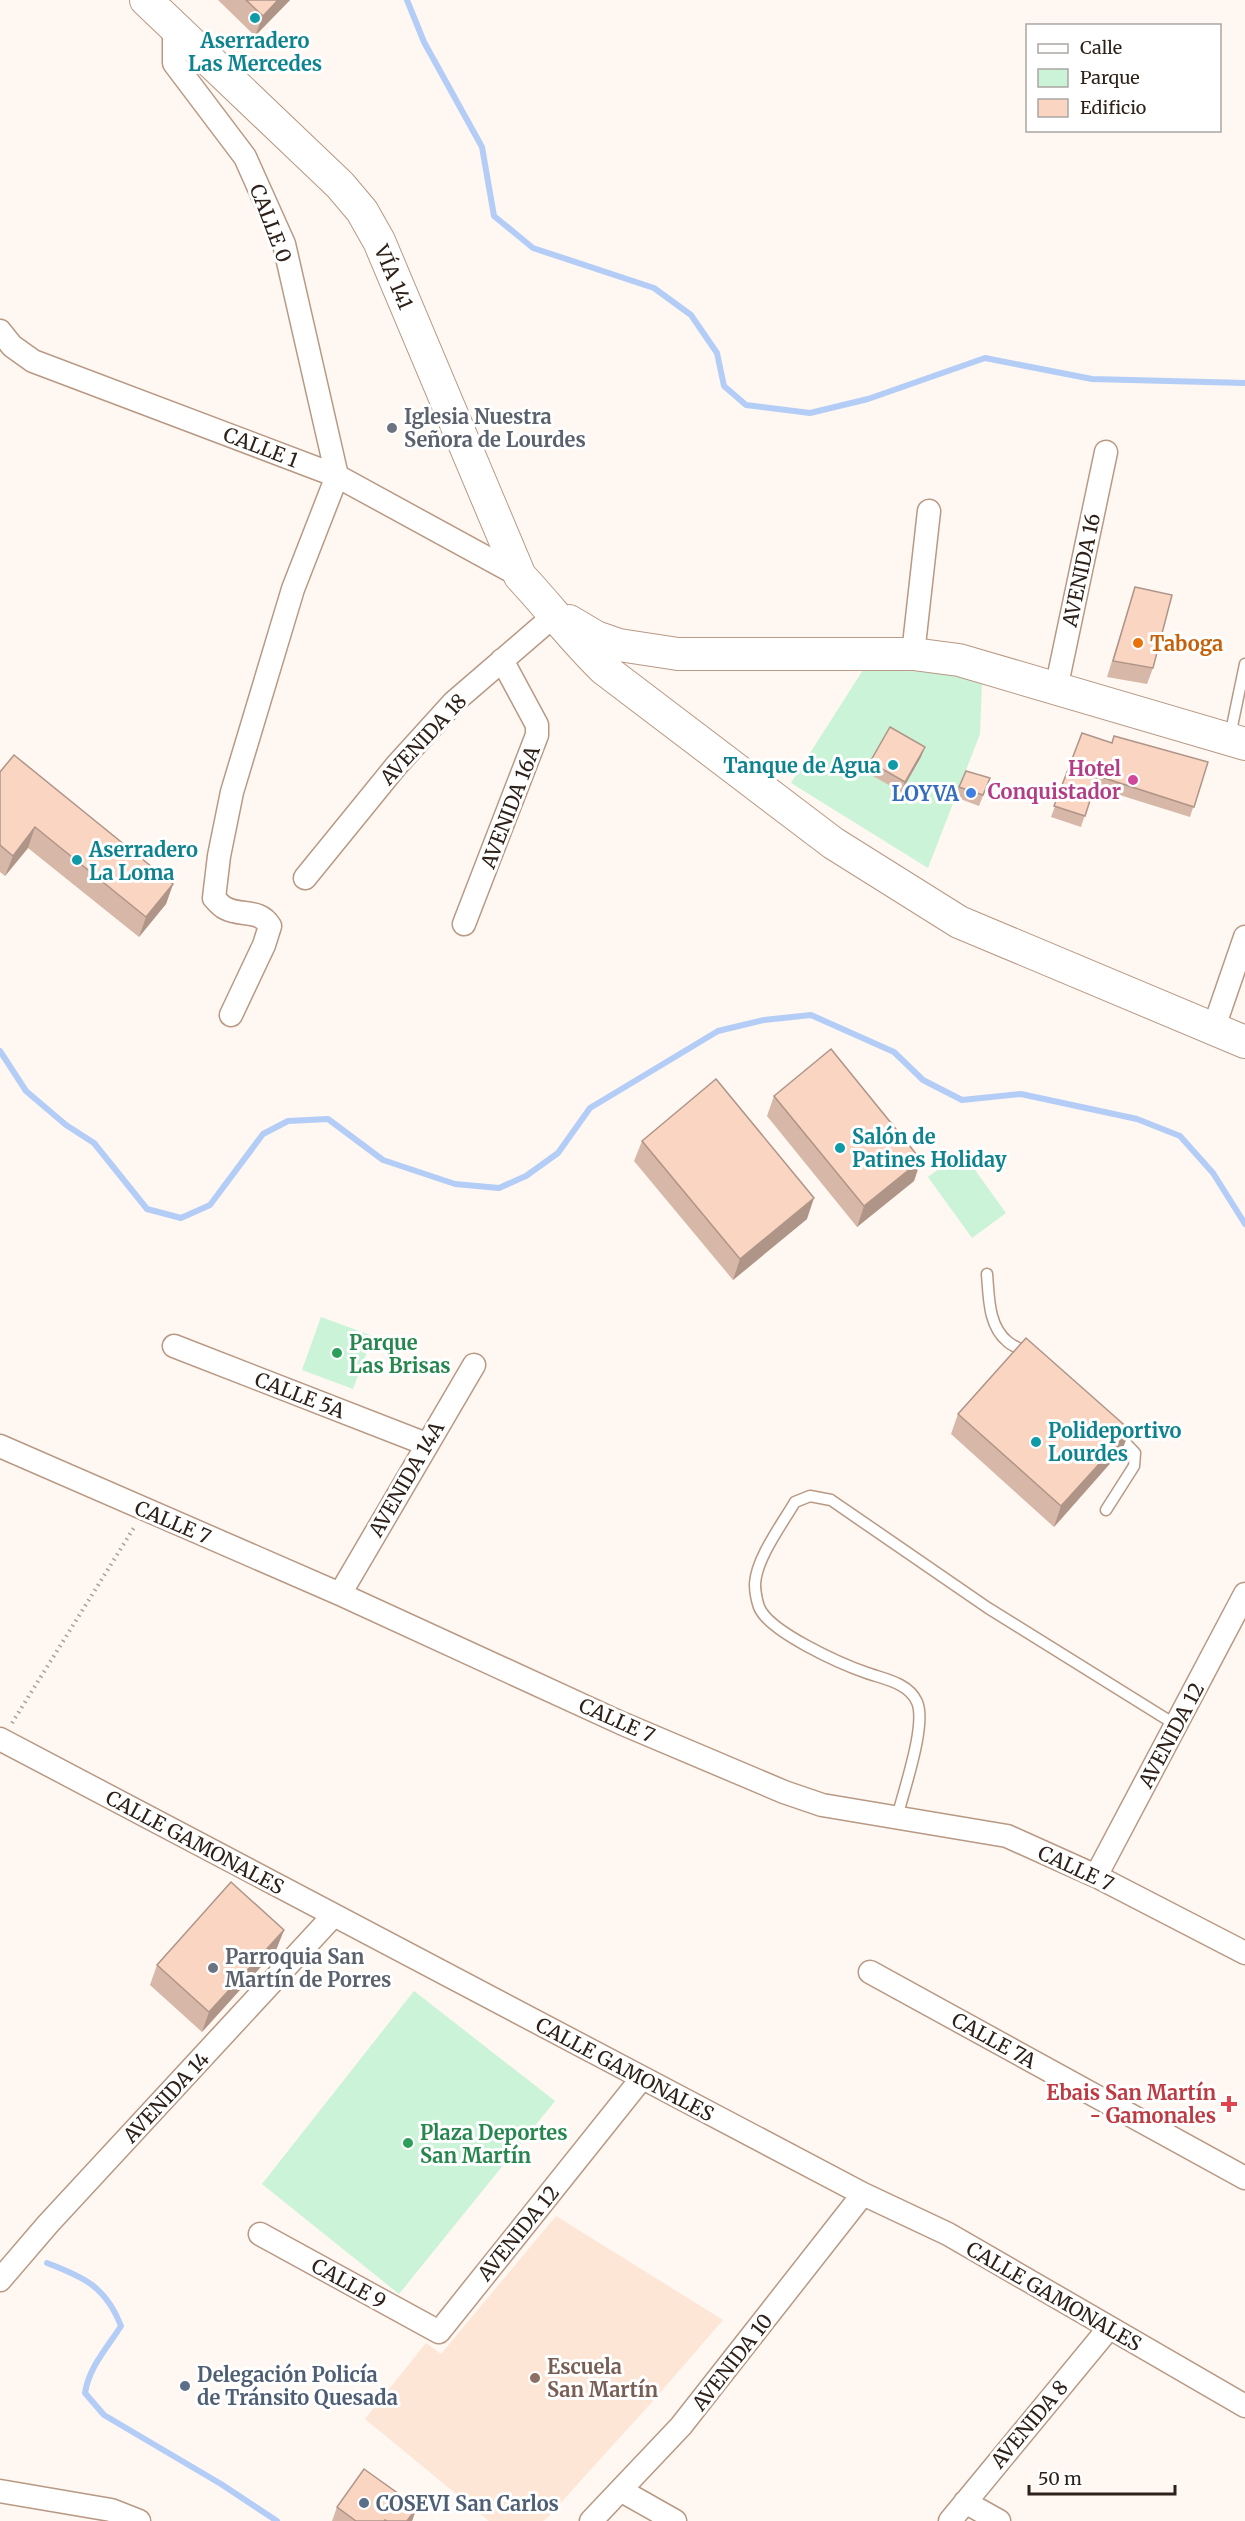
<svg xmlns="http://www.w3.org/2000/svg" width="1245" height="2521" viewBox="0 0 1245 2521" font-family="Merriweather,serif">
  <rect width="100%" height="100%" fill="#fef7f2"/>
  <path fill="#fee6d6" d="M556,2216L723,2320L652,2402L546,2519L543,2521H489L365,2419L426,2343L441,2354Z"/>
  <path fill="#caf3d7" d="M863,670L943,672L982,683L980,734L928,868L791,783Z
    M962,1152L1006,1213L972,1238L928,1177Z
    M321,1317L373,1336L353,1389L302,1370Z
    M414,1991L555,2101L399,2294L262,2184Z"/>
  <g fill="none" stroke-linecap="round" stroke-linejoin="round">
    <path stroke="#b3cdf7" stroke-width="6" d="M407,0L424,42L482,147L494,216L533,248L654,288L691,315L717,353L724,386L746,405L810,413L868,399L985,358L1092,379L1245,383
      M0,1051L26,1091L66,1125L94,1143L147,1209L181,1218L210,1205L263,1134L288,1121L328,1119L383,1160L455,1184L499,1188L526,1176L558,1153L590,1108L718,1031L764,1020L811,1015L894,1052L923,1080L962,1100L1021,1094L1137,1119L1180,1136L1213,1173L1245,1224
      M47,2263C84,2277 106,2287 121,2326C107,2348 89,2367 85,2393L104,2415L221,2484L277,2521"/>
    <defs>
      <path id="service" d="M1230,736L1245,664
        M987,1274C989,1297 988,1326 1008,1342C1014,1347 1022,1349 1029,1355
        M1106,1510L1134,1466L1135,1453L1116,1433
        M897,1818C903,1792 927,1725 917,1702C909,1683 884,1679 867,1673C841,1664 769,1632 759,1607C757,1601 755,1590 755,1584C756,1559 782,1524 795,1502L810,1496L831,1500L988,1608L1176,1725"/>
      <path id="minor" d="M174,26V63L245,157L284,244L337,476
        M0,331L12,346L33,361L337,476L520,576
        M913,654L929,511
        M1056,689L1106,452
        M305,878L396,766L454,702L556,614
        M464,924L537,735V725L502,660
        M231,1015L264,945L270,926C259,908 241,917 225,908C221,906 217,901 214,898L219,856L232,792L293,589L337,476
        M1213,1030L1245,937
        M174,1346L426,1444
        M0,1446L340,1594L621,1723L784,1792L822,1805L1007,1836L1096,1876L1245,1953
        M340,1594L474,1365
        M0,1739L863,2194L948,2234L1245,2406
        M1096,1876L1245,1594
        M870,1972L1245,2178
        M260,2234L439,2332L642,2078
        M0,2280L48,2224L333,1916
        M0,2491L111,2510L139,2521
        M622,2491L675,2521
        M965,2502L999,2521
        M591,2521L681,2426L863,2194
        M950,2521L1109,2328"/>
      <path id="secondary" d="M146,0L340,185L362,211L379,241L520,576C549,607 574,640 604,669L833,843L959,922L1245,1042
        M569,621L596,637L619,645L678,654H913L959,660L1245,744"/>
    </defs>
    <use href="#service" stroke="#b89984" stroke-width="13"/>
    <use href="#minor" stroke="#b89984" stroke-width="25"/>
    <use href="#secondary" stroke="#b89984" stroke-width="34"/>
    <path stroke="#a89f99" stroke-width="4" stroke-dasharray="1.5 4.5" stroke-linecap="butt" d="M12,1723L135,1526"/>
    <use href="#service" stroke="#fff" stroke-width="10"/>
    <use href="#minor" stroke="#fff" stroke-width="22"/>
    <use href="#secondary" stroke="#fff" stroke-width="32"/>
  </g>
  <path fill="#d7b7a7" d="M218,0H290L255,36Z
    M1135,587L1153,668L1147,684L1107,677Z
    M1082,733L1112,743L1208,762L1190,817L1094,787L1081,827L1051,817Z
    M921,757L901,792L866,772L870,762Z
    M0,772L173,884L166,904L139,937L28,848L5,876L0,872Z
    M990,778L979,806L955,797L959,787Z
    M774,1096L921,1160L914,1181L857,1227L767,1116Z
    M642,1141L807,1219L733,1280L634,1161Z
    M958,1414L1130,1430L1122,1450L1054,1527L951,1434Z
    M284,1930L276,1950L202,2032L150,1985L157,1965Z
    M337,2507H417L412,2521H332Z"/>
  <path fill="#af9588" d="M278,0H290L255,36L263,16Z
    M925,747L921,757L901,792L905,782Z
    M35,827L28,848L5,876L13,856Z
    M173,884L166,904L139,937L146,917Z
    M921,1160L914,1181L857,1227L864,1206Z
    M814,1198L807,1219L733,1280L740,1259Z
    M1130,1430L1122,1450L1054,1527L1061,1506Z
    M284,1930L276,1950L202,2032L209,2012Z
    M417,2507L412,2521H407Z"/>
  <path fill="#fad5c2" stroke="#af9588" stroke-width="1.5" d="M246,0H278L263,16Z
    M1135,587L1172,595L1153,668L1113,661Z
    M890,727L925,747L905,782L870,762Z
    M1082,733L1112,743L1114,736L1208,762L1194,807L1098,776L1085,816L1054,806Z
    M14,755L173,884L146,917L35,827L13,856L0,845V772Z
    M966,771L990,778L983,795L959,787Z
    M831,1049L921,1160L864,1206L774,1096Z
    M716,1079L814,1198L740,1259L642,1141Z
    M1026,1338L1130,1430L1061,1506L958,1414Z
    M231,1882L284,1930L209,2012L157,1965Z
    M364,2469L417,2507L407,2521H387L385,2520L384,2521H356L337,2507Z"/>
  <g fill="#0f9aa8" stroke="#fff" stroke-width="2">
    <circle cx="255" cy="18" r="6"/>
    <circle cx="893" cy="765" r="6"/>
    <circle cx="77" cy="860" r="6"/>
    <circle cx="840" cy="1148" r="6"/>
    <circle cx="1036" cy="1442" r="6"/>
  </g>
  <g fill="#6b7280" stroke="#fff" stroke-width="2">
    <circle cx="392" cy="428" r="6"/>
    <circle cx="213" cy="1968" r="6"/>
  </g>
  <circle fill="#e8710a" stroke="#fff" stroke-width="2" cx="1138" cy="643" r="6"/>
  <circle fill="#d1479c" stroke="#fff" stroke-width="2" cx="1133" cy="780" r="6"/>
  <circle fill="#3f7fe0" stroke="#fff" stroke-width="2" cx="971" cy="793" r="6"/>
  <g fill="#2e9e5b" stroke="#fff" stroke-width="2">
    <circle cx="337" cy="1353" r="6"/>
    <circle cx="408" cy="2143" r="6"/>
  </g>
  <path fill="#e0444e" stroke="#fff" stroke-width="2" d="M1226 2095h6v6h6v6h-6v6h-6v-6h-6v-6h6z"/>
  <circle fill="#8d6e63" stroke="#fff" stroke-width="2" cx="535" cy="2378" r="6"/>
  <g fill="#5c6f8a" stroke="#fff" stroke-width="2">
    <circle cx="185" cy="2386" r="6"/>
    <circle cx="364" cy="2503" r="6"/>
  </g>
  <g text-anchor="middle" dominant-baseline="central" stroke-width="6" stroke-linejoin="round" paint-order="stroke">
    <g font-size="20" font-weight="bold" fill="#0d838f" stroke="#fff" text-anchor="start">
      <text x="255" y="40" text-anchor="middle">Aserradero<tspan x="255" dy="23">Las Mercedes</tspan></text>
      <text x="881" y="765" text-anchor="end">Tanque de Agua</text>
      <text x="89" y="849">Aserradero<tspan x="89" dy="23">La Loma</tspan></text>
      <text x="852" y="1136">Salón de<tspan x="852" dy="23">Patines Holiday</tspan></text>
      <text x="1048" y="1430">Polideportivo<tspan x="1048" dy="23">Lourdes</tspan></text>
    </g>
    <g font-size="20" fill="#2d2119" stroke="#fff">
      <text transform="translate(271 223) rotate(69)">CALLE 0</text>
      <text transform="translate(394 277) rotate(67)">VÍA 141</text>
      <text transform="translate(261 447) rotate(21)">CALLE 1</text>
      <text transform="translate(1081 570) rotate(-78)">AVENIDA 16</text>
      <text transform="translate(423 739) rotate(-47)">AVENIDA 18</text>
      <text transform="translate(510 807) rotate(-69)">AVENIDA 16A</text>
      <text transform="translate(300 1395) rotate(21)">CALLE 5A</text>
      <text transform="translate(406 1479) rotate(-60)">AVENIDA 14A</text>
      <text transform="translate(173 1522) rotate(23)">CALLE 7</text>
      <text transform="translate(617 1720) rotate(24)">CALLE 7</text>
      <text transform="translate(1171 1735) rotate(-62)">AVENIDA 12</text>
      <text transform="translate(195 1842) rotate(28)">CALLE GAMONALES</text>
      <text transform="translate(1076 1868) rotate(25)">CALLE 7</text>
      <text transform="translate(994 2040) rotate(29)">CALLE 7A</text>
      <text transform="translate(625 2069) rotate(28)">CALLE GAMONALES</text>
      <text transform="translate(166 2097) rotate(-47)">AVENIDA 14</text>
      <text transform="translate(518 2233) rotate(-51)">AVENIDA 12</text>
      <text transform="translate(349 2283) rotate(29)">CALLE 9</text>
      <text transform="translate(1054 2296) rotate(30)">CALLE GAMONALES</text>
      <text transform="translate(732 2362) rotate(-52)">AVENIDA 10</text>
      <text transform="translate(1029 2424) rotate(-50)">AVENIDA 8</text>
    </g>
    <g font-size="20" font-weight="bold" fill="#5b616d" stroke="#fff" text-anchor="start">
      <text x="404" y="416">Iglesia Nuestra<tspan x="404" dy="23">Señora de Lourdes</tspan></text>
      <text x="225" y="1956">Parroquia San<tspan x="225" dy="23">Martín de Porres</tspan></text>
    </g>
    <g font-size="20" font-weight="bold" fill="#c56008" stroke="#fff" text-anchor="start">
      <text x="1150" y="643">Taboga</text>
    </g>
    <g font-size="20" font-weight="bold" fill="#b23c85" stroke="#fff" text-anchor="end">
      <text x="1121" y="768">Hotel<tspan x="1121" dy="23">Conquistador</tspan></text>
    </g>
    <g font-size="20" font-weight="bold" fill="#366cbe" stroke="#fff" text-anchor="end">
      <text x="959" y="793">LOYVA</text>
    </g>
    <g font-size="20" font-weight="bold" fill="#27864d" stroke="#fff" text-anchor="start">
      <text x="349" y="1342">Parque<tspan x="349" dy="23">Las Brisas</tspan></text>
      <text x="420" y="2132">Plaza Deportes<tspan x="420" dy="23">San Martín</tspan></text>
    </g>
    <g font-size="20" font-weight="bold" fill="#be3a42" stroke="#fff" text-anchor="end">
      <text x="1216" y="2092">Ebais San Martín<tspan x="1216" dy="23">- Gamonales</tspan></text>
    </g>
    <g font-size="20" font-weight="bold" fill="#785e54" stroke="#fff" text-anchor="start">
      <text x="547" y="2366">Escuela<tspan x="547" dy="23">San Martín</tspan></text>
    </g>
    <g font-size="20" font-weight="bold" fill="#4e5e75" stroke="#fff" text-anchor="start">
      <text x="197" y="2374">Delegación Policía<tspan x="197" dy="23">de Tránsito Quesada</tspan></text>
      <text x="376" y="2503">COSEVI San Carlos</text>
    </g>
  </g>
  <rect x="1026" y="24" width="195" height="108" fill="#ffffff" stroke="#aba6a3" stroke-width="1.5"/>
  <rect x="1038" y="44" width="30" height="9" fill="#ffffff" stroke="#aba6a3" stroke-width="1.5"/>
  <text x="1080" y="54" font-size="18" fill="#2d2119">Calle</text>
  <rect x="1038" y="69" width="30" height="18" fill="#caf3d7" stroke="#aba6a3" stroke-width="1.5"/>
  <text x="1080" y="84" font-size="18" fill="#2d2119">Parque</text>
  <rect x="1038" y="99" width="30" height="18" fill="#fad5c2" stroke="#aba6a3" stroke-width="1.5"/>
  <text x="1080" y="114" font-size="18" fill="#2d2119">Edificio</text>
  <path d="M1029 2485v9h146v-9" fill="none" stroke="#2d2119" stroke-width="3"/>
  <text x="1038" y="2485" font-size="18" fill="#2d2119" stroke="#ffffff" stroke-width="4.5" paint-order="stroke">50 m</text>
</svg>
